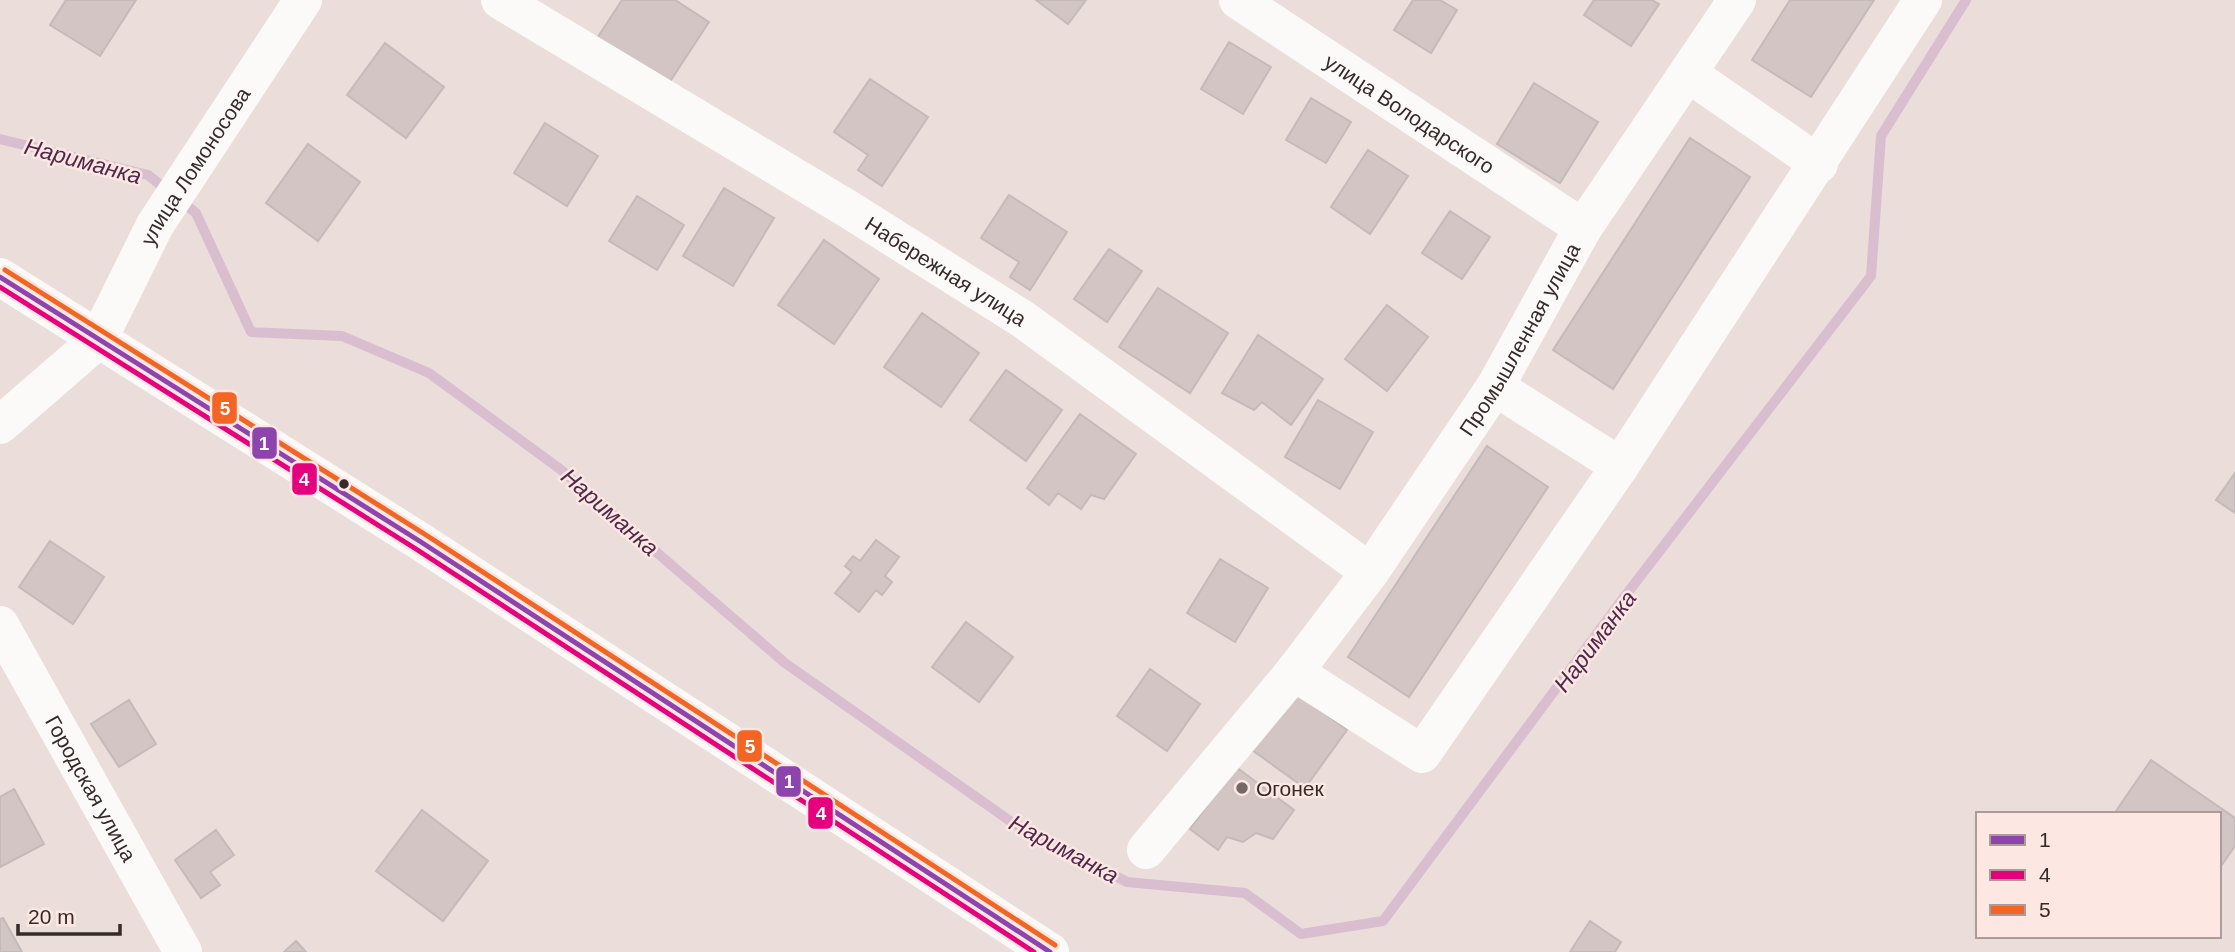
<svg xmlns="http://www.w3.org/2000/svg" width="2235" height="952" viewBox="0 0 2235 952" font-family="Helvetica,sans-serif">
  <rect width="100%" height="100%" fill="#ebddda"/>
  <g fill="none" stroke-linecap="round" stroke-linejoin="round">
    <path stroke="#d8bece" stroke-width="10" d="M0,139L148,175L196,213L251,332L342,336L429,373L560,469L785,663L1013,823L1127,882L1245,893L1301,934L1383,921L1622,600L1871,276L1881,136L1966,0"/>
  </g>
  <path fill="#d3c5c4" stroke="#c4baba" stroke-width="2" d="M66,0H136L100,56L50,25Z
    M622,0H675L709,22L667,86L596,40Z
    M1036,0H1086L1068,24Z
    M1413,0H1440L1457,10L1431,53L1394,30Z
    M1594,0H1652L1659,4L1631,46L1584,15Z
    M1790,0H1874L1811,97L1752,60Z
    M1229,42L1271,67L1243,114L1201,89Z
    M385,43L444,87L406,138L347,95Z
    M870,79L928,117L882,186L858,170L868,155L834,132Z
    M1534,83L1598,122L1560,183L1497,144Z
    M1311,98L1351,122L1326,163L1286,140Z
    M545,123L598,156L567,206L514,173Z
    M1690,138L1750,177L1613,389L1553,350Z
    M308,144L360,182L318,241L266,203Z
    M1368,150L1408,176L1370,234L1331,207Z
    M724,188L774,218L733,286L683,256Z
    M1009,195L1067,232L1030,290L1010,277L1019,262L981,238Z
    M637,196L684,225L657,270L609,241Z
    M1450,211L1490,237L1462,279L1422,253Z
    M824,240L879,279L834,344L778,305Z
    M1109,249L1142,271L1107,322L1074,299Z
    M1158,288L1228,333L1190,393L1119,347Z
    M1387,305L1428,337L1387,391L1345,359Z
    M922,313L979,353L941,407L884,367Z
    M1258,335L1323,379L1291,425L1262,402L1254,410L1222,393Z
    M1006,370L1062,410L1026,461L970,420Z
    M1318,400L1373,432L1340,489L1285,457Z
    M1080,414L1136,454L1104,499L1091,495L1081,509L1058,493L1049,505L1027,488Z
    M1487,446L1548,487L1409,697L1348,657Z
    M2235,473V513L2216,500Z
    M876,540L899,557L885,576L892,582L882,595L876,590L859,612L835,593L852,572L845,566L853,556L860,561Z
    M50,541L104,577L73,624L19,587Z
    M1220,559L1268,588L1235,642L1187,613Z
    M966,622L1013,657L979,702L932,667Z
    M1150,669L1200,704L1167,751L1117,716Z
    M1295,692L1347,730L1305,788L1252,750Z
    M129,700L156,744L119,767L91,724Z
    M2151,760L2235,818V846L2219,869V814H2114Z
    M1236,767L1294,810L1273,839L1256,833L1243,842L1227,837L1218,850L1190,829Z
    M14,789L44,844L0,867V797Z
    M422,810L488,861L443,921L376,871Z
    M216,830L234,855L210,872L220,885L201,898L175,860Z
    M3,918L22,952H0V919Z
    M1590,921L1621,942L1615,952H1570Z
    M296,941L306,952H284Z"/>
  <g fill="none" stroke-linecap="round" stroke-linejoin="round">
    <g stroke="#fcfaf9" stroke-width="38">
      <path id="s1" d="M500,0L848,209L1024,320L1370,572"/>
      <path id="s2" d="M1238,0L1583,228"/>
      <path d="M1689,74L1819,164"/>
      <path d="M1495,387L1620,466"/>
      <path id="s3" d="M0,425L98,340L155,225L303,0"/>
      <path id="s4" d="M0,625L183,952"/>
      <path d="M1294,672L1422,754L1620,466L1923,0"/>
      <path id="s5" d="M1146,850L1294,672L1370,572L1495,387L1583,228L1737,0"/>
    </g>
    <path stroke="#fcfaf9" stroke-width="38" d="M0,277L421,542L1050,952"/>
    <defs>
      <path id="bus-1" d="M0,277L421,542L1050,952"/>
      <path id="bus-2" d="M0,287L416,549L1034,952"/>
      <path id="bus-3" d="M5,270L426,535L1055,945"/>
    </defs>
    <use href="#bus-1" stroke="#fce7e3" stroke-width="10"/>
    <use href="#bus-2" stroke="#fce7e3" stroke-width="10"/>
    <use href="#bus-3" stroke="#fce7e3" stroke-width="10"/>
    <use href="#bus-1" stroke="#8e44ad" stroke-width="5"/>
    <use href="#bus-2" stroke="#e5007d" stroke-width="5"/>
    <use href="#bus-3" stroke="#f26522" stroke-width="5"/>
  </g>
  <circle fill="#352b29" stroke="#fce7e3" stroke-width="2.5" cx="344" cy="484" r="6"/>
  <circle fill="#756967" stroke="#fce7e3" stroke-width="2.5" cx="1242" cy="788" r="7"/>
  <g text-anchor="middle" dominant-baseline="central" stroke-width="5" stroke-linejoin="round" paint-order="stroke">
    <g font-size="21" fill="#352b29" stroke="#fce7e3">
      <text stroke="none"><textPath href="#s2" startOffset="206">улица Володарского</textPath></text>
      <text stroke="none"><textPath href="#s3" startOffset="329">улица Ломоносова</textPath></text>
      <text stroke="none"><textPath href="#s1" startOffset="522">Набережная улица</textPath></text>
      <text stroke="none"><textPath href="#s5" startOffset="634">Промышленная улица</textPath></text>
      <text stroke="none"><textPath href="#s4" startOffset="187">Городская улица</textPath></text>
    </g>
    <g font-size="21" fill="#352b29" stroke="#fce7e3" text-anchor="start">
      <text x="1256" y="788">Огонек</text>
    </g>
    <g font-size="23" font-style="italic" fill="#51284a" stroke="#fce7e3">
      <text transform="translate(83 161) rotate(15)">Нариманка</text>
      <text transform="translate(610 512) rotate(41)">Нариманка</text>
      <text transform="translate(1595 641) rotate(-53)">Нариманка</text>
      <text transform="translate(1064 849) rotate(28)">Нариманка</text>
    </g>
  </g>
  <g stroke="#fce7e3" stroke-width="2.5">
    <rect x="211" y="391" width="27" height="34" rx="7" fill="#f26522"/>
    <rect x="251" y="426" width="27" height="34" rx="7" fill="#8e44ad"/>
    <rect x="291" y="462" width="27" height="34" rx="7" fill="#e5007d"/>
    <rect x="736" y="729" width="27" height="34" rx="7" fill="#f26522"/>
    <rect x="775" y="765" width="27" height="33" rx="7" fill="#8e44ad"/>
    <rect x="807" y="796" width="27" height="34" rx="7" fill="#e5007d"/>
  </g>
  <g font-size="19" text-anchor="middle" font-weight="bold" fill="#fff">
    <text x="225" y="415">5</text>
    <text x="264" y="450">1</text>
    <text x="304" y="486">4</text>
    <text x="750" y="753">5</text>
    <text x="789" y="788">1</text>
    <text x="821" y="820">4</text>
  </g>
  <rect x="1976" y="812" width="245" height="126" fill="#fce7e3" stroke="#ac9c99" stroke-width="2"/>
  <rect x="1990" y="835" width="35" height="10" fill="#8e44ad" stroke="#ac9c99" stroke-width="2"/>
  <text x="2039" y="847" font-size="21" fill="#352b29">1</text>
  <rect x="1990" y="870" width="35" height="10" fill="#e5007d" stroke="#ac9c99" stroke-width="2"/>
  <text x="2039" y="882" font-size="21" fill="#352b29">4</text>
  <rect x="1990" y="905" width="35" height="10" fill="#f26522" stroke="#ac9c99" stroke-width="2"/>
  <text x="2039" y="917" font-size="21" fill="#352b29">5</text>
  <path d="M18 924v10h102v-10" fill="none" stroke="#352b29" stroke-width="3.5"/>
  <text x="28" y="924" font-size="21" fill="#352b29" stroke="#fce7e3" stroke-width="5" paint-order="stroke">20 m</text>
</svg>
